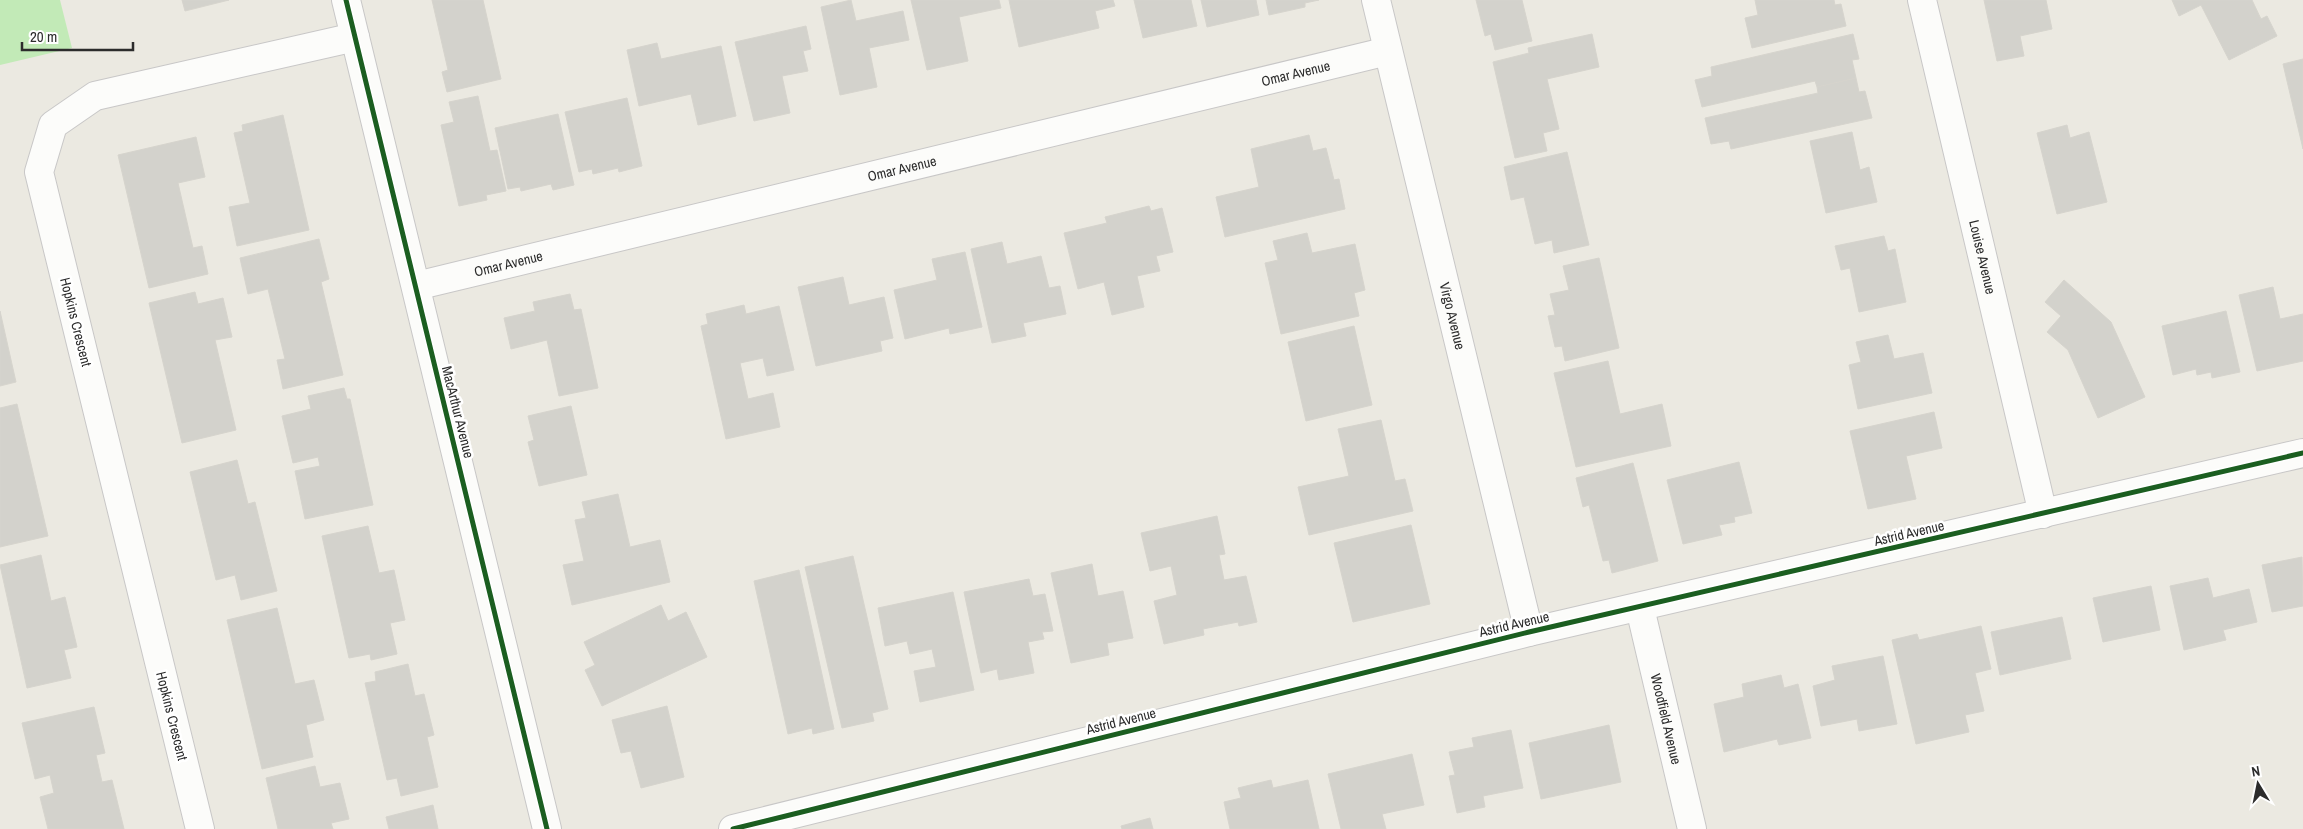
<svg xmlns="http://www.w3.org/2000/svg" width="2303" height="829" viewBox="0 0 2303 829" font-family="'Archivo Narrow',sans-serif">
  <rect width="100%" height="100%" fill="#ebe9e1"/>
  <path fill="#c2eab7" d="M0,0H60L72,48L0,65Z"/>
  <path fill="#d3d2cc" stroke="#d6d4cd" d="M182,0H229L185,11Z
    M432,0H483L501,79L447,92L442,72L448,70Z
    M851,0L856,21L903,11L909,40L869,48L877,87L840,95L821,7Z
    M911,0H999L1001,8L959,17L968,61L927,70Z
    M1009,0H1113L1115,6L1095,11L1099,28L1019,47Z
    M1134,0H1191L1197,26L1143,38Z
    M1201,0H1256L1259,15L1207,27Z
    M1266,0H1319L1305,3V7L1269,15Z
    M1476,0H1522L1532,41L1495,50L1491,34L1485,36Z
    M1755,0H1834L1835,5L1841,4L1846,26L1752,48L1745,18L1758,15Z
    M1984,0H2046L2052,29L2020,36L2024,56L1997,61Z
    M2172,0H2252L2261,19L2267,16L2277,36L2229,60L2201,5L2179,16Z
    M806,26L811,49L803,51L808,71L782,76L790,113L754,121L735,42Z
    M1592,34L1599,67L1547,79L1559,129L1543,133L1547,151L1515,158L1493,62L1529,53L1528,48Z
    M1853,34L1859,59L1852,60L1856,78L1817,87L1815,81L1702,107L1695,80L1712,76L1711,67Z
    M657,43L661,59L721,46L736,116L698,125L691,94L639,106L627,50Z
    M2303,59V149L2283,64Z
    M1856,78L1859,92L1865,91L1872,118L1731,149L1729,141L1711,144L1705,118L1818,93L1817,87Z
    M478,96L490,151L497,150L506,191L486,195L487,200L459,206L441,125L454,122L449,102Z
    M627,98L642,166L619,172L618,168L593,174L592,169L579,172L565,112Z
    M558,114L574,185L553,190L551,184L521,191L520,187L508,189L495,128Z
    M283,115L309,230L237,246L229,207L250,203L234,133L243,131L242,125Z
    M2067,125L2070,138L2089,132L2107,202L2057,214L2037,133Z
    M1852,132L1860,170L1869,167L1877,202L1826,213L1810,141Z
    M1309,135L1313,151L1326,148L1334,180L1339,179L1345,209L1225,237L1216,197L1259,187L1251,149Z
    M196,137L205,177L178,183L193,248L202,246L208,274L149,288L118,155Z
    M1567,152L1589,245L1554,253L1552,240L1535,244L1524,197L1511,200L1504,167Z
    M1149,206L1151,211L1162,208L1173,252L1156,256L1160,271L1137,276L1144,307L1112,315L1104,282L1078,289L1064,233L1107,223L1105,217Z
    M1307,233L1312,253L1355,244L1365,290L1354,293L1359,316L1281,334L1265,263L1278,260L1273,241Z
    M1884,236L1888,251L1895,249L1906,302L1859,312L1850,268L1841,270L1835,246Z
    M319,239L329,279L321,282L343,375L283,389L277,360L285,359L268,289L248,294L240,258Z
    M1002,242L1007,264L1041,256L1049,288L1060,286L1066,314L1023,323L1026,336L992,343L971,249Z
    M965,252L982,327L950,334L949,328L905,339L894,290L937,280L932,259Z
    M1599,258L1619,348L1565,361L1562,346L1555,347L1548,316L1555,315L1550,294L1569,290L1563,266Z
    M843,277L849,305L884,297L893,338L880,341L882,351L816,366L798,287Z
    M2064,280L2111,322L2145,397L2098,418L2068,350L2047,332L2061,316L2045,302Z
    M2273,287L2280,319L2303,314V361L2257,371L2239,295Z
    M195,292L198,304L223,298L232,337L215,340L236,430L182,443L149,303Z
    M570,294L574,310L581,309L598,388L559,396L547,340L511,349L504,318L535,311L533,302Z
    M744,305L746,314L779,306L794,370L767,376L763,358L740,363L748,399L773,393L780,427L726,439L701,326L708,324L706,314Z
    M0,311L16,382L0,386Z
    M2226,311L2240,372L2212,378L2211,372L2197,375L2196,369L2173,375L2162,326Z
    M1354,326L1372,405L1306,421L1288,342Z
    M1888,335L1894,359L1923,353L1932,393L1858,409L1849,365L1861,362L1856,342Z
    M1608,361L1620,414L1662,404L1671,446L1576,467L1554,373Z
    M344,388L347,399H350L373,505L305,519L295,471L320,466L318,457L293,463L282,416L311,409L308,396Z
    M17,404L48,536L0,547V408Z
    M571,406L587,475L539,486L528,442L534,440L528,416Z
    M1934,412L1942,448L1906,456L1916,499L1868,509L1850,431Z
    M1381,420L1395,481L1405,479L1413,511L1309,535L1298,487L1349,476L1338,429Z
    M237,460L248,504L255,502L277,591L241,600L235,575L216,580L190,472Z
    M1739,462L1752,513L1734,517L1735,522L1719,525L1722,535L1683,544L1667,480Z
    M1633,463L1658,561L1612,573L1609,560L1603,561L1589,505L1583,507L1576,478Z
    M618,494L630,547L660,540L670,582L572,605L563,565L584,561L575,520L586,518L582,502Z
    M1217,516L1225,554L1219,555L1224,580L1246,576L1257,622L1239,626L1238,622L1203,629L1204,635L1164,644L1154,601L1177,595L1171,566L1150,571L1141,533Z
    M1411,525L1430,604L1353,622L1334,543Z
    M368,526L379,573L394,570L405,620L390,623L397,654L371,660L370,654L349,658L322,536Z
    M41,555L51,601L65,597L77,647L64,650L71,678L27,688L0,565Z
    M853,556L888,709L872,713L874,721L842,728L805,567Z
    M2302,557L2303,606L2272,612L2262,565Z
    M1092,564L1098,596L1123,591L1133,638L1107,643L1109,655L1071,663L1051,573Z
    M799,570L834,729L813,734L812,728L788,734L754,581Z
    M2208,578L2213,598L2249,589L2257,622L2223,630L2226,640L2184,650L2170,586Z
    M1029,579L1033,596L1045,594L1053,631L1042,632L1044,639L1028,642L1034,673L999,680L997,669L981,673L964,592Z
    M2151,586L2160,630L2103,642L2093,598Z
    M953,592L974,690L920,702L914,671L936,667L932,649L910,654L907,641L885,646L878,608Z
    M661,605L668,621L686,612L707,657L602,706L585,670L595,665L584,642Z
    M277,608L295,684L314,680L324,720L306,725L313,757L262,769L227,620Z
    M2062,617L2071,659L2000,675L1991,632Z
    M1981,626L1991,669L1975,673L1984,711L1965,715L1969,732L1916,744L1892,640L1917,634L1919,640Z
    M1883,656L1897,724L1859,731L1857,719L1821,726L1813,686L1835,680L1832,666Z
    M408,664L415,696L424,694L434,735L427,737L438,787L401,796L397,778L387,780L365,683L376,681L375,672Z
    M1781,675L1784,688L1798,684L1811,738L1779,745L1777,739L1724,752L1714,704L1744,697L1742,684Z
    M667,706L684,777L641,788L631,751L621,753L612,720Z
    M94,707L105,753L96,755L102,782L112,780L124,829H48L40,797L54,793L50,775L35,779L22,723Z
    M1609,725L1621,782L1541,799L1529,743Z
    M1511,730L1523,788L1483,796L1485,807L1457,813L1449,776L1455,775L1449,752L1474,747L1472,738Z
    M1412,754L1424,805L1382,814L1386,829H1341L1328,774Z
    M315,766L320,787L340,783L349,819L331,823L333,829H278L266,778Z
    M1271,780L1273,788L1308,780L1319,829H1230L1224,802L1241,798L1238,788Z
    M433,805L438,829H389L386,817Z
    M1150,818L1153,829H1122L1121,826Z"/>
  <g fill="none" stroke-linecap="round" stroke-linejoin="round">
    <defs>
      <g id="street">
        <path d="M346,0L547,829"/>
        <path id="s1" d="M1376,0L1529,632"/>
        <path id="s2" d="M1922,0L2043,514"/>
        <path id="s3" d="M416,286L1388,51"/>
        <path id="s4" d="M1640,608L1692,829"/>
        <path d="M200,829L39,172L53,125L95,96L355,37"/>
        <path d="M733,829L1529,632L2303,453"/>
      </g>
    </defs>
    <use href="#street" stroke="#c8c7c7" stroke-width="30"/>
    <use href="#street" stroke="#fcfcfa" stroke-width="28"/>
    <defs>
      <path id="cycleway" d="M346,0L547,829
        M733,829L1529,632L2303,453"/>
    </defs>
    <use href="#cycleway" stroke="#fff" stroke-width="8"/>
    <use href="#cycleway" stroke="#1b5e20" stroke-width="5"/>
  </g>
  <g text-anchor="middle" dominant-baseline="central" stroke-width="5" stroke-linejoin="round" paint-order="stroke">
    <g font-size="14" fill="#2c2c2c" stroke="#fff">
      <text stroke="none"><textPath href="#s3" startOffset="905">Omar Avenue</textPath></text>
      <text stroke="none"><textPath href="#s3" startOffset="500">Omar Avenue</textPath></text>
      <text stroke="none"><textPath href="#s2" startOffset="264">Louise Avenue</textPath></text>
      <text stroke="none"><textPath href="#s3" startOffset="95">Omar Avenue</textPath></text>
      <text stroke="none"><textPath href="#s1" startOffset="325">Virgo Avenue</textPath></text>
      <text transform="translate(76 322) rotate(76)">Hopkins Crescent</text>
      <text transform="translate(458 412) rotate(76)">MacArthur Avenue</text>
      <text transform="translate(1909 533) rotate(-13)">Astrid Avenue</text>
      <text transform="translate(1514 624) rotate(-13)">Astrid Avenue</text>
      <text transform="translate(172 716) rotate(76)">Hopkins Crescent</text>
      <text stroke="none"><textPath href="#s4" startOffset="114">Woodfield Avenue</textPath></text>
      <text transform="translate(1121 721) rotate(-14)">Astrid Avenue</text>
    </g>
  </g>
  <g transform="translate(2258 784) rotate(350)" stroke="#ffffff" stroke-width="4" paint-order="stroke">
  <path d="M0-4L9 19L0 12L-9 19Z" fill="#2c2c2c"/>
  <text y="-8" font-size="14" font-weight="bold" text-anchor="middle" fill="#2c2c2c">N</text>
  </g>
  <path d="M22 42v8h111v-8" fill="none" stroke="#2c2c2c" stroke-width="2.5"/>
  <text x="30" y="42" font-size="15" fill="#2c2c2c" stroke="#ffffff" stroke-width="4" paint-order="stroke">20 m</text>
</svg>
